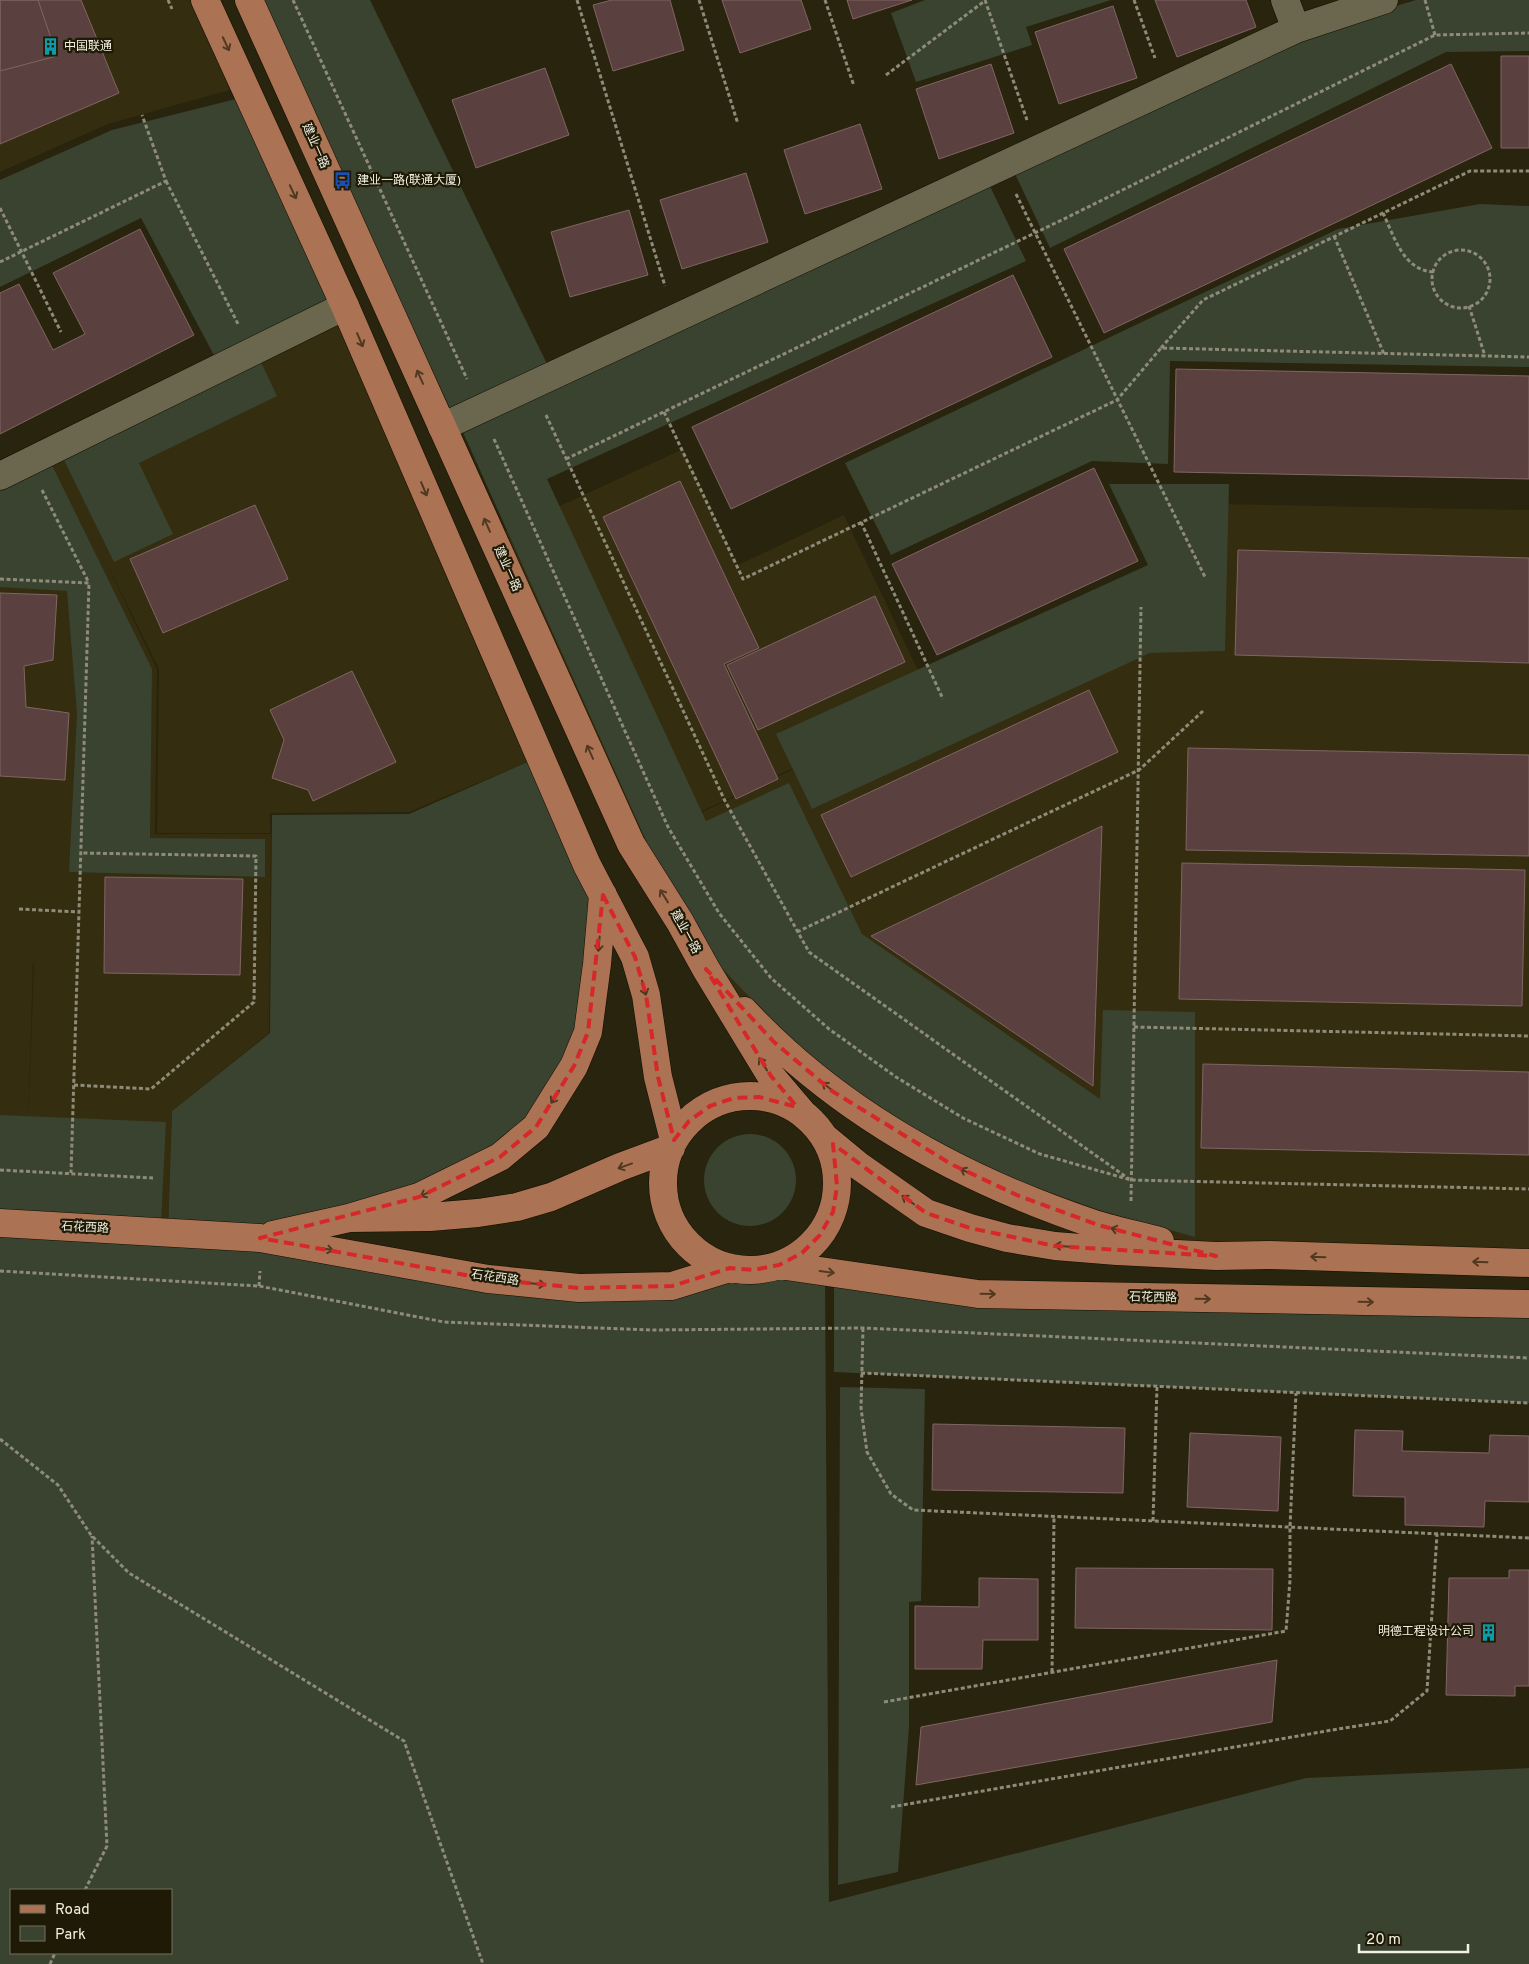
<svg xmlns="http://www.w3.org/2000/svg" width="1529" height="1964" viewBox="0 0 1529 1964" font-family="Overpass,'Noto Sans SC',sans-serif">
  <rect width="100%" height="100%" fill="#28240d"/>
  <path fill="#342d0f" fill-rule="evenodd" d="M0,0H205L244,86L108,124L0,172Z
    M345,307L539,757L409,812L270,813V833H157L159,669L104,558L157,669L155,834H271L269,1033L172,1111L168,1232L0,1222V477ZM34,963L28,1130L33,963Z
    M683,449L738,565L844,515L933,702L632,844L493,537Z
    M1164,503L1529,510V1263L1215,1255L1098,1224L833,1091L706,969L632,845L1164,595Z"/>
  <path fill="#394330" fill-rule="evenodd" d="M262,0H370L550,370L452,413Z
    M925,0H1111L1026,27L1032,45L916,82L891,13Z
    M1416,0H1529V51L1446,52L1050,248L1015,174L1296,36Z
    M240,98L331,303L216,359L141,218L0,287V180L112,130Z
    M988,182L1026,261L547,479L706,821L789,783L862,934L1100,1099L1103,1010L1195,1012V1237L1102,1211L1018,1181L962,1157L892,1116L838,1081L783,1032L717,963L653,856L462,430Z
    M1480,204L1529,206V367L1170,361L1168,464L1092,461L891,555L845,463L1338,229Z
    M259,358L277,396L139,463L173,534L114,562L61,454Z
    M50,461L152,669L150,838L265,839V877L69,872L77,714L67,591L0,587V486Z
    M1109,484H1229L1225,651L1150,653L812,809L776,734L1148,565Z
    M539,757L602,896L588,1032L499,1156L260,1237L168,1232L172,1111L270,1033L272,815L409,814Z
    M0,1115L166,1122L161,1223L0,1214Z
    M704 1180a46 46 0 1 1 92 0a46 46 0 1 1-92 0Z
    M0,1223L260,1238L579,1289L730,1269L753,1271L779,1266L825,1273L829,1902L1306,1778L1529,1768V1964H0ZM11,1890H171V1953H11Z
    M834,1283L1529,1313V1403L834,1372Z
    M840,1387L925,1389L921,1601L909,1602V1727L898,1872L838,1885Z"/>
  <path fill="#5a403e" stroke="#816563" d="M0,0H81L119,93L0,144Z
    M0,0H38L57,56L0,71Z
    M612,0H670L684,50L613,71L593,5Z
    M722,0H801L811,29L740,53Z
    M847,0H912L853,19Z
    M1155,0H1246L1256,27L1177,57Z
    M1113,6L1137,78L1059,104L1035,32Z
    M1501,56H1529V148H1501Z
    M991,64L1014,133L939,159L916,89Z
    M1451,64L1492,148L1104,333L1064,249Z
    M545,68L569,135L476,168L452,100Z
    M860,124L882,189L805,214L784,150Z
    M746,173L768,242L682,269L660,200Z
    M629,210L648,275L570,297L551,232Z
    M140,229L194,335L0,434V293L19,284L53,350L85,334L53,273Z
    M1013,275L1052,357L731,509L692,427Z
    M1176,369L1529,376V479L1174,472Z
    M1094,468L1138,561L937,655L892,564Z
    M680,481L759,648L724,664L778,779L736,799L603,517Z
    M255,505L288,579L163,633L130,559Z
    M1238,550L1529,558V663L1235,655Z
    M0,593L57,595L53,660L24,666L26,707L69,713L65,780L0,776Z
    M875,596L905,662L758,730L727,665Z
    M352,671L396,762L313,801L308,790L272,778L284,740L270,710Z
    M1089,690L1118,752L851,877L821,815Z
    M1188,748L1529,755V856L1186,850Z
    M1102,826L1093,1086L871,936Z
    M1182,863L1525,870L1522,1006L1179,999Z
    M105,877L243,879L240,975L104,973Z
    M1203,1064L1529,1072V1155L1201,1148Z
    M933,1424L1125,1428L1123,1493L932,1490Z
    M1355,1430L1403,1431L1402,1451L1489,1453L1490,1435L1529,1436V1502L1485,1501L1484,1527L1405,1525V1497L1353,1496Z
    M1190,1433L1281,1437L1278,1511L1187,1507Z
    M1076,1568L1273,1569L1272,1630L1075,1628Z
    M1509,1570H1529V1686H1515V1696L1446,1695L1449,1578H1509Z
    M979,1578L1038,1579V1640H983L982,1669H915V1606L979,1607Z
    M1277,1660L1272,1722L916,1785L921,1727Z"/>
  <g fill="none" stroke-linecap="round" stroke-linejoin="round">
    <defs>
      <path id="minor" d="M1285,0L1296,29
        M442,427L1296,29L1384,0
        M0,476L345,306"/>
      <path id="major" d="M205,0L345,306L587,865L635,957L646,995L658,1077L674,1140
        M249,0L631,844L680,922L706,969L771,1076L805,1116
        M744,1011C839,1113 965,1181 1097,1225C1117,1231 1139,1236 1160,1241
        M663 1183a87 87 0 1 1 174 0a87 87 0 1 1-174 0Z
        M824,1137L859,1166L926,1213L970,1228L1007,1238L1055,1246L1117,1251L1216,1256L1270,1255L1529,1263
        M349,1218L419,1197L500,1157L536,1127L574,1066L588,1032L597,964L603,895
        M0,1223L260,1238L488,1279L579,1288L672,1286L730,1268
        M273,1235L349,1218L430,1217L478,1213L517,1207L551,1197L620,1167L671,1148
        M779,1265L978,1294L1529,1304"/>
    </defs>
    <use href="#minor" stroke="#110d00" stroke-width="29"/>
    <use href="#major" stroke="#110d00" stroke-width="29"/>
    <path stroke="#8e8b79" stroke-width="3" stroke-dasharray="4 2.5" stroke-linecap="butt" d="M168,0L172,9
      M293,0L467,379
      M577,0L665,286
      M699,0L738,124
      M825,0L854,86
      M985,0L1027,120
      M1134,0L1155,58
      M1425,0L1435,35
      M886,75L986,0
      M166,181L238,324
      M1016,194L1205,577
      M0,208L61,332
      M1383,213C1394,236 1403,270 1433,272
      M1334,236L1384,354
      M1432 279a29 29 0 1 1 58 0a29 29 0 1 1-58 0Z
      M0,262L166,181L142,115
      M1469,306L1485,356
      M1161,348L1203,300L1470,171H1529
      M664,412L743,579L1117,400L1161,348L1529,357
      M546,415L725,801L809,952L1129,1179
      M494,439L668,827L719,913L771,978L829,1029L896,1077L963,1118L1040,1154L1131,1180L1529,1189
      M566,459L1068,217L1435,35L1529,33
      M42,490L89,583
      M861,522L943,699
      M0,579L89,583L71,1173
      M19,909L79,912
      M797,932L1139,770L1203,711
      M1134,1027L1529,1036
      M74,1085L151,1089L254,1002L256,856L81,853
      M0,1170L153,1178
      M1131,1201L1141,607
      M0,1271L259,1286L444,1322L652,1330L863,1328L1529,1358
      M259,1286L260,1271
      M863,1328L861,1408L867,1452L891,1494L913,1510L1529,1538
      M861,1373L1529,1403
      M0,1439L58,1485L91,1535L129,1573L404,1741L483,1964
      M1153,1521L1157,1386
      M1052,1672L1054,1517
      M884,1702L1286,1631L1290,1580V1527L1296,1393
      M891,1807L1338,1729L1390,1721L1427,1691L1437,1534
      M85,1890L107,1846L92,1536
      M50,1964L55,1953"/>
    <use href="#minor" stroke="#6b664e" stroke-width="28"/>
    <use href="#major" stroke="#ac7254" stroke-width="28"/>
  </g>
  <defs><path id="oneway-shaft" d="M-6 0H5M1.5-3L5.5 0L1.5 3" fill="none" stroke-width="1.6" stroke-linecap="round" stroke-linejoin="round" transform="scale(1.25)"/></defs>
  <g stroke="#503921">
    <use href="#oneway-shaft" transform="translate(226 44) rotate(65)"/>
    <use href="#oneway-shaft" transform="translate(293 192) rotate(65)"/>
    <use href="#oneway-shaft" transform="translate(360 340) rotate(67)"/>
    <use href="#oneway-shaft" transform="translate(420 377) rotate(-114)"/>
    <use href="#oneway-shaft" transform="translate(424 489) rotate(67)"/>
    <use href="#oneway-shaft" transform="translate(487 525) rotate(-114)"/>
    <use href="#oneway-shaft" transform="translate(590 752) rotate(-114)"/>
    <use href="#oneway-shaft" transform="translate(664 896) rotate(-122)"/>
    <use href="#oneway-shaft" transform="translate(599 944) rotate(95)"/>
    <use href="#oneway-shaft" transform="translate(644 988) rotate(74)"/>
    <use href="#oneway-shaft" transform="translate(763 1064) rotate(-122)"/>
    <use href="#oneway-shaft" transform="translate(828 1087) rotate(-141)"/>
    <use href="#oneway-shaft" transform="translate(555 1097) rotate(122)"/>
    <use href="#oneway-shaft" transform="translate(625 1166) rotate(160)"/>
    <use href="#oneway-shaft" transform="translate(967 1172) rotate(-155)"/>
    <use href="#oneway-shaft" transform="translate(427 1193) rotate(153)"/>
    <use href="#oneway-shaft" transform="translate(908 1200) rotate(-145)"/>
    <use href="#oneway-shaft" transform="translate(1118 1230) rotate(-165)"/>
    <use href="#oneway-shaft" transform="translate(1062 1246) rotate(-175)"/>
    <use href="#oneway-shaft" transform="translate(326 1249) rotate(10)"/>
    <use href="#oneway-shaft" transform="translate(1318 1257) rotate(-178)"/>
    <use href="#oneway-shaft" transform="translate(1480 1262) rotate(-178)"/>
    <use href="#oneway-shaft" transform="translate(827 1272) rotate(8)"/>
    <use href="#oneway-shaft" transform="translate(538 1284) rotate(6)"/>
    <use href="#oneway-shaft" transform="translate(988 1294) rotate(1)"/>
    <use href="#oneway-shaft" transform="translate(1203 1299) rotate(1)"/>
    <use href="#oneway-shaft" transform="translate(1366 1302) rotate(1)"/>
  </g>
  <path fill="none" stroke="#d62828" stroke-width="4" stroke-dasharray="10 6" stroke-linejoin="round" d="M603,895L635,957L646,995L658,1077L674,1140L689,1121L710,1106L734,1098L759,1097L797,1107L771,1076L706,969L774,1042L832,1091L951,1164L1019,1196L1098,1225L1216,1256L1055,1246L970,1228L926,1213L833,1144L837,1186L833,1212L820,1235L802,1253L779,1265L753,1270L730,1268L672,1286L579,1288L488,1279L260,1238L419,1197L500,1157L536,1127L574,1066L588,1032Z"/>
  <defs>
    <symbol id="building-bare" viewBox="-9 -9 18 18"><path d="M-4-6H4V6H1V3H-1V6H-4ZM-2.5-4.3h1.7v1.8h-1.7ZM.8-4.3h1.7v1.8H.8ZM-2.5-1h1.7V.8h-1.7ZM.8-1h1.7V.8H.8Z" fill="#0f9aa8" stroke="#1f1a05" stroke-width="2.5" paint-order="stroke"/></symbol>
    <symbol id="bus-bare" viewBox="-9 -9 18 18"><path d="M-5-6H5V4H4V6H2V4H-2V6H-4V4H-5ZM-3.5-4V0h7V-4ZM-3.5 1.2v1.5H-2V1.2ZM2 1.2v1.5H3.5V1.2Z" fill="#1a4fb4" stroke="#1f1a05" stroke-width="2.5" paint-order="stroke"/></symbol>
  </defs>
  <g fill-rule="evenodd">
    <use href="#building-bare" x="38" y="34" width="25" height="25"/>
    <use href="#bus-bare" x="330" y="168" width="25" height="25"/>
    <use href="#building-bare" x="1476" y="1620" width="25" height="25"/>
  </g>
  <g text-anchor="middle" dominant-baseline="central" stroke-width="4.5" stroke-linejoin="round" paint-order="stroke">
    <g font-size="12" fill="#f2f0e2" stroke="#1f1a05" text-anchor="start">
      <text x="64" y="47">中国联通</text>
      <text x="357" y="181">建业一路(联通大厦)</text>
      <text x="1474" y="1632" text-anchor="end">明德工程设计公司</text>
    </g>
    <g font-size="12" fill="#f2f0e2" stroke="#1f1a05">
      <text transform="translate(315 146) rotate(66)">建业一路</text>
      <text transform="translate(507 569) rotate(66)">建业一路</text>
      <text transform="translate(685 932) rotate(61)">建业一路</text>
      <text transform="translate(85 1228) rotate(3)">石花西路</text>
      <text transform="translate(495 1278) rotate(8)">石花西路</text>
      <text transform="translate(1153 1298) rotate(1)">石花西路</text>
    </g>
  </g>
  <rect x="10" y="1889" width="162" height="65" fill="#1f1a05" stroke="#73705d"/>
  <rect x="20" y="1905" width="25" height="8" fill="#ac7254" stroke="#73705d"/>
  <text x="55" y="1914" font-size="15" fill="#f2f0e2">Road</text>
  <rect x="20" y="1926" width="25" height="15" fill="#394330" stroke="#73705d"/>
  <text x="55" y="1939" font-size="15" fill="#f2f0e2">Park</text>
  <path d="M1359 1944v8h109v-8" fill="none" stroke="#f2f0e2" stroke-width="2.5"/>
  <text x="1366" y="1944" font-size="15" fill="#f2f0e2" stroke="#1f1a05" stroke-width="4" paint-order="stroke">20 m</text>
</svg>
